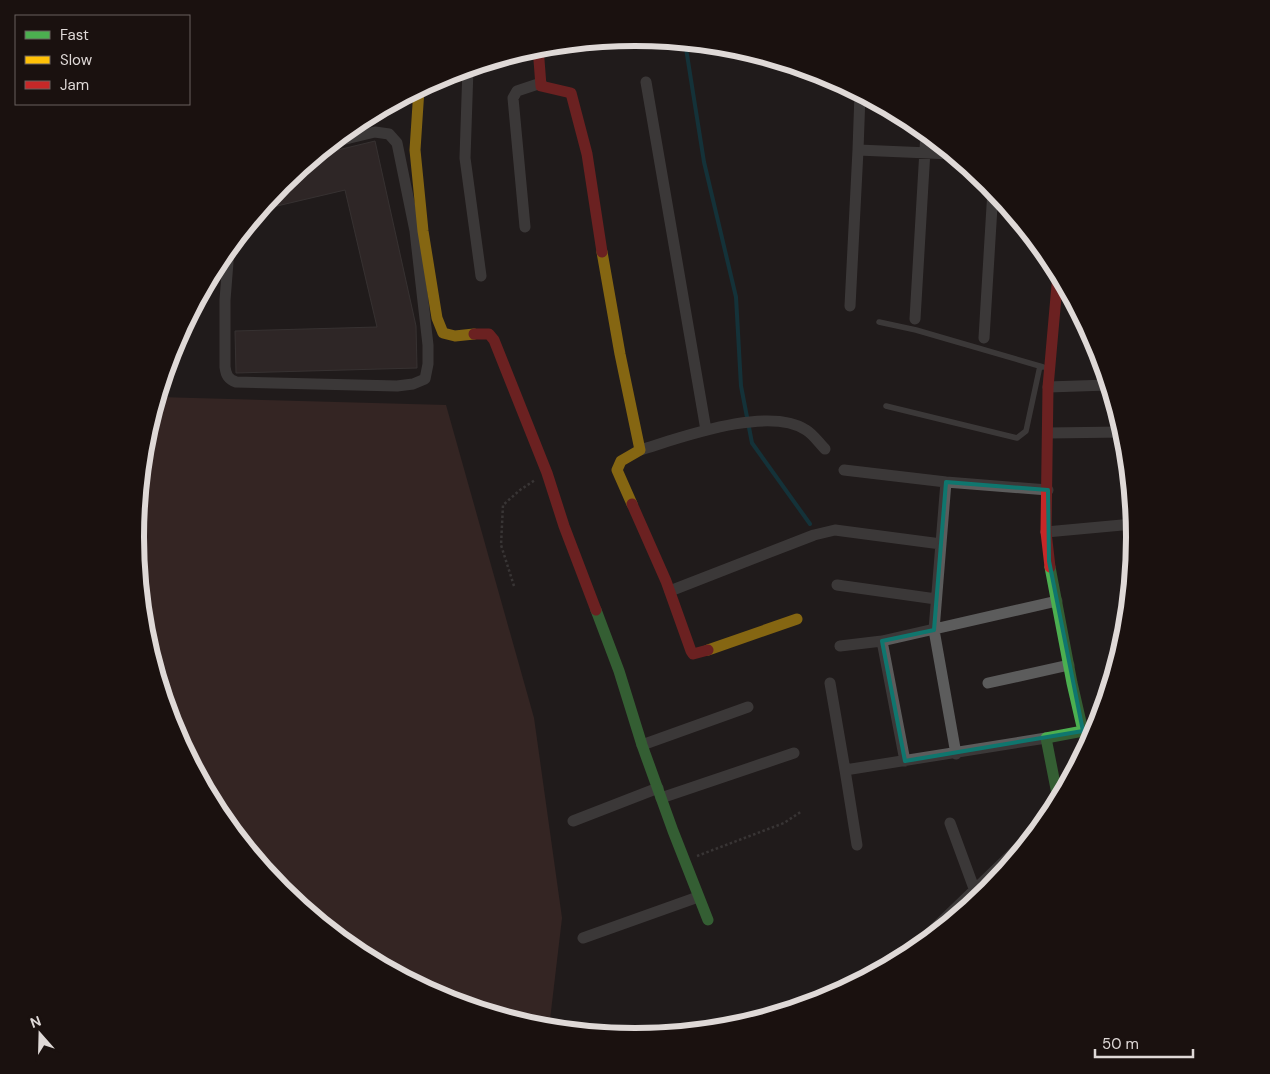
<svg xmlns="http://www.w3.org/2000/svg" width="1270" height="1074" viewBox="0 0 1270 1074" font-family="'DM Sans',sans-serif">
  <rect width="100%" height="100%" fill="#201b1b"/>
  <path fill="#4c312d" d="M158,397L446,405L534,718L562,918L549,1028L537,1027L444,998L357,952L282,890L220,814L173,728L145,634L136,537L145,439Z"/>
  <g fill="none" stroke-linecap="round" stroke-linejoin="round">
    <path stroke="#054e5d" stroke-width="4" d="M685,42L704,162L736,297L741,386L752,443L810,524"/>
  </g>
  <path fill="#3f3433" stroke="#514c4c" d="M375,141L416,326L417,368L236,373L235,331L377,327L345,190L260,210L282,184L317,155Z"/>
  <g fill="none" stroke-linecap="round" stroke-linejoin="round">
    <path stroke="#565454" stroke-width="2.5" stroke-dasharray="2.5 2.5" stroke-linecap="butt" d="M514,586L501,545L503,505L520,490L535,480
      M697,856L784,823L802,811"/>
    <path stroke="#5c5c5c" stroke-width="5.5" d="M879,322L916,330L1043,367
      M886,406L1017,438L1026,431L1040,366
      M1083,731L1097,727"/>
    <path stroke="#5c5c5c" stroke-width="11" d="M539,50L653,39
      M468,68L465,158L481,276
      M646,82L706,430
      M858,150L860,94
      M525,227L513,98L517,91L541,83
      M229,249L225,300V367C226,375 228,379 236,382L397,386L413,384L425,379L428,364V345L415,231L397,143L389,134L375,132L333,142
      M850,306L858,150L952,154
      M915,319L926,133
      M984,338L993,190
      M1048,387L1108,385
      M1048,433L1123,432
      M640,450C680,438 768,405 806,430C813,434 819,443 825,449
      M844,470L946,482L1048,490
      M946,482L934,630L956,754
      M1046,532L1133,524
      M837,585L936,599
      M670,591L814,535L835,530L941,544
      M882,641L905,761
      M840,646L882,641L1057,601
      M830,683L845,770
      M988,683L1069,665
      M642,745L748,707
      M661,798L794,753
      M573,821L658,788
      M950,823L975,891
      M857,845L845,770L1046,738
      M934,935L933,930L1039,828
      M583,938L698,897"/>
    <path stroke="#4caf50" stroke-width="11" d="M1050,567L1072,683L1083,731L1046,738L1058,799
      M596,610L619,671L642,745L673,831L708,920"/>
    <path stroke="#ffc107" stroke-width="11" d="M419,89L415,150L423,231L437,318L443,333L455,336L474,334
      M602,252L620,354L640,450L621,461L617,470L632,504
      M708,650L797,619"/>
    <path stroke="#c62828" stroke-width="11" d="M538,47L541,86L571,93L587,154L602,252
      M474,334H489L494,340L547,473L564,526L596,610
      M632,504L666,581L691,651L693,654L708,650
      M1050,567L1046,532L1048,387L1058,274"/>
  </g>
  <path d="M0 0H1270V1074H0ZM946,482L1048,490L1049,561L1083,731L905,761L882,641L934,630Z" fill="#201b1b" fill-opacity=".55" fill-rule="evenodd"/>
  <path fill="none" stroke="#0f766e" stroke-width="4" stroke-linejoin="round" d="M946,482L1048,490L1049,561L1083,731L905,761L882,641L934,630Z"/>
  <path d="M0 0H1270V1074H0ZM144 537a491 491 0 1 1 982 0a491 491 0 1 1-982 0Z" fill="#1a110f" fill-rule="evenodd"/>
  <path fill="none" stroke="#dfd9d7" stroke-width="6" d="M144 537a491 491 0 1 1 982 0a491 491 0 1 1-982 0Z"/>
  <rect x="15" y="15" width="175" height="90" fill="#1a110f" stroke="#69615f"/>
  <rect x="25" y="31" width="25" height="8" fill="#4caf50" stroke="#69615f"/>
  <text x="60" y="40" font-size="15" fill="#dfd9d7">Fast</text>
  <rect x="25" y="56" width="25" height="8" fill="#ffc107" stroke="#69615f"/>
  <text x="60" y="65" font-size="15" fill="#dfd9d7">Slow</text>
  <rect x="25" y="81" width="25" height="8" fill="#c62828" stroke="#69615f"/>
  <text x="60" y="90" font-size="15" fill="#dfd9d7">Jam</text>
  <g transform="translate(40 1034) rotate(340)" stroke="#1a110f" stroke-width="4" paint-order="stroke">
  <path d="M0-4L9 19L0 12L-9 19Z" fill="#dfd9d7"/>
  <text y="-8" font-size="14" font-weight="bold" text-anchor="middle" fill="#dfd9d7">N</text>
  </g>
  <path d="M1095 1049v8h98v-8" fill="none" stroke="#dfd9d7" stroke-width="2.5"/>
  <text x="1102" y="1049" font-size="15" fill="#dfd9d7" stroke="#1a110f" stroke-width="4" paint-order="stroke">50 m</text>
</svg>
